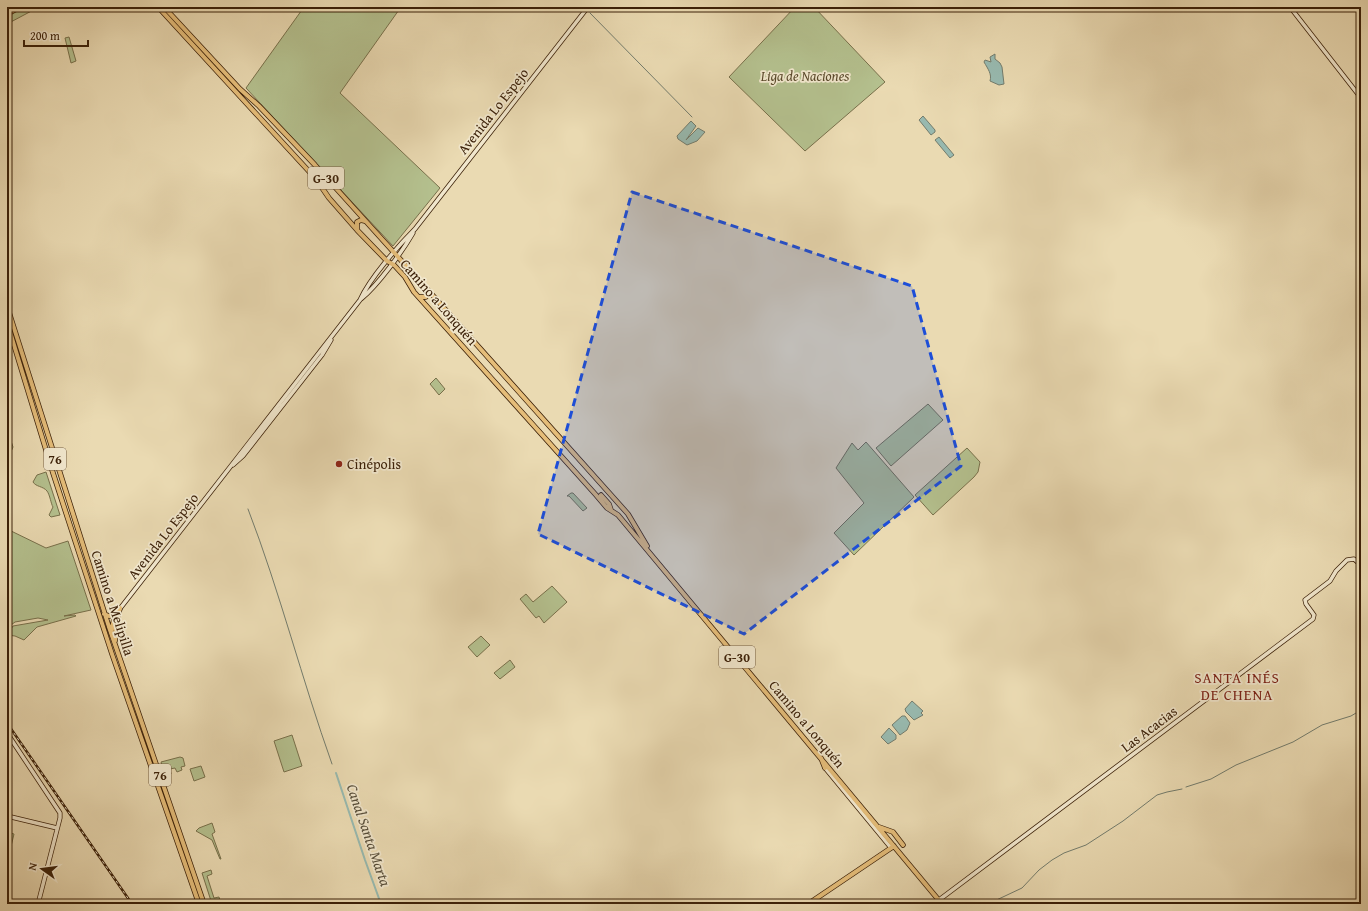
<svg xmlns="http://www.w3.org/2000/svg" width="1368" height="911" viewBox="0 0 1368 911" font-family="'Gentium Book Plus',serif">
  <rect width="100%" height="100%" fill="#eadab2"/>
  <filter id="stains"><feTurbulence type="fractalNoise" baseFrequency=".005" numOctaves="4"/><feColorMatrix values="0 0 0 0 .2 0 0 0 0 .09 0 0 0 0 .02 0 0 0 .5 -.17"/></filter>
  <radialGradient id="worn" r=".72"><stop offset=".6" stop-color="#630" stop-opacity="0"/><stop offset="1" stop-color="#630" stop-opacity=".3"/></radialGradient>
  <path fill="#b4c08e" stroke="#78704b" d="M21,7H39L7,24V15Z
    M304,7H401L340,93L440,188L393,246L246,88Z
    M795,7H814L885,82L805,151L729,77Z
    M69,37L76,61L71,63L65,38Z
    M436,378L445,389L439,395L430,384Z
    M928,404L943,420L891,466L876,448Z
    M7,429L13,447L7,461Z
    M866,442L914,497L854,555L834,533L864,503L836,468L852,443L858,450Z
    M967,448L980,462L978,472L974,477L933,515L915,495Z
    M46,472L60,515L51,517L49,515L53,507C51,504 50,495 47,491C43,486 36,487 33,482L37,475Z
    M571,493H573L587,508L583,511L569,496H567Z
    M7,529L46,548L68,541L91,610L64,616L75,615L76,616L37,627L24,640L15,636L7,635L13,626L48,620L38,618L15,622L7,628Z
    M552,586L567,602L544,623L539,616L536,618L520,599L526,594L533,602Z
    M481,636L490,645L477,657L468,647Z
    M510,660L515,667L500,679L494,673Z
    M292,735L302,766L284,772L274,741Z
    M180,757L183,758L185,766L181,767L182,770L177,772L175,768L170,769L171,774L166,776L161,762Z
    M201,766L205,777L194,781L190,769Z
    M212,823L215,832L212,834L221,859H220L212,840L196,831L199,828Z
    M7,832L14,834L7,863Z
    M211,870L212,874L207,876L214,898L219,897L221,904H212L202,873Z"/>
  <path fill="#98bab0" stroke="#737c6d" d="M995,54V59L1000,63L1002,67L1004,84L999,85L990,81C992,74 988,69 984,62L985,60L991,62L990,57Z
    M923,116L935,130V132L931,135L919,120Z
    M691,121L696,126L686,140L698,128L705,132L697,141L687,145L678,139L677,136Z
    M939,137L954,155L950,158L935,140Z
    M912,701L923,711L921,713L923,715L914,720L906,712L905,709Z
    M902,716H905L910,723L907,730L900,735L892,725Z
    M889,728L896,735V739L888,744L881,737Z"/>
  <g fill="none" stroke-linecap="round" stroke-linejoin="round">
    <path stroke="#737c6d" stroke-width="1" d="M590,13L692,117
      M248,509C280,592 302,680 332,764
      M1186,787L1211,779L1236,765L1293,742L1322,725L1351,716L1361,710
      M988,904L1022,888L1039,870L1052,860L1064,853L1086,845L1123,821L1157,795L1167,792L1182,789"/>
    <path stroke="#98bab0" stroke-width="2" d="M336,773L365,860L381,904"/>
    <defs>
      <path id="secondary" d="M1290,7L1361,98
        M361,299C378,285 402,252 413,233
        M233,465L243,456L322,355L331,340
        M115,615L360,300C370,278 398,246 415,229L588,7
        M7,733L60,813V818L38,904
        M825,768L891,848
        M7,816L57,828
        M939,900L1313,619L1314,615L1306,604L1305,600L1330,581L1336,571L1347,560L1354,559L1361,565"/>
      <path id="primary" d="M158,7L316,179L329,198L357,230L387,261L394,265L405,277L414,292L596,495L607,508L618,515L942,904
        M164,7L240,89L259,106L315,165L427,289L628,514L647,546
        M7,14L20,7
        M357,229V222L361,220L365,221
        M419,297H426L427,289
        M7,306L109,627L204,904
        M7,322L53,473L112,654L199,904
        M601,495L609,504L611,510
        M104,614L109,616L115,615L111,632
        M115,641L116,624L120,608
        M821,758L825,768
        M879,827L893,832L903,845
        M808,904L894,846"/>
      <path id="highway" d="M7,8L10,7"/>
    </defs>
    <use href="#secondary" stroke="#3b2008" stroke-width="5"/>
    <use href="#primary" stroke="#3b2008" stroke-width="5.5"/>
    <use href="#highway" stroke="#3b2008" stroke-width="6"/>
    <use href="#secondary" stroke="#f1e7cd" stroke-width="3.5"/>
    <use href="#primary" stroke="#e5bd79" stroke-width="4"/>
    <use href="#highway" stroke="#e5bd79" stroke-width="5"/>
    <defs>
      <path id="rail" d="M7,723L132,904"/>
    </defs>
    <use href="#rail" stroke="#3b2008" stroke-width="2.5"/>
    <use href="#rail" stroke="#f1e7cd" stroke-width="1" stroke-dasharray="3" stroke-linecap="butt"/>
  </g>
  <path fill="#1d4ed8" fill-opacity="0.2" stroke="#1d4ed8" stroke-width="3" stroke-dasharray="8 5" stroke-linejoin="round" d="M632,192L912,286L961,466L744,634L538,534Z"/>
  <circle fill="#8f2418" stroke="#f1e7cd" stroke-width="1.5" cx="339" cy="464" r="4"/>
  <g text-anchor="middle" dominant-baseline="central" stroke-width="3.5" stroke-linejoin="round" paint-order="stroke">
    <g fill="#f1e7cd" stroke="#725c43" stroke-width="1">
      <rect x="308" y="167" width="36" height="22" rx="3"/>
      <rect x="44" y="448" width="22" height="22" rx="3"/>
      <rect x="719" y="646" width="36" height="22" rx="3"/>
      <rect x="149" y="764" width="22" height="22" rx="3"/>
    </g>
    <g font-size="13" font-weight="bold" fill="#3b2008">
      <text x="326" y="178">G-30</text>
      <text x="55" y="459">76</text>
      <text x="737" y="657">G-30</text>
      <text x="160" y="775">76</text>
    </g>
    <g font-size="14" font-style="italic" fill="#59482a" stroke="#f1e7cd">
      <text x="805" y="76">Liga de Naciones</text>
    </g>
    <g font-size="14" fill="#3b2008" stroke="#f1e7cd">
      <text transform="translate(493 111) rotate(-52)">Avenida Lo Espejo</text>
      <text transform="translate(439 302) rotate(49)">Camino a Lonquén</text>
      <text transform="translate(163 536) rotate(-52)">Avenida Lo Espejo</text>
      <text transform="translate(113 603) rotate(72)">Camino a Melipilla</text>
      <text transform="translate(807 724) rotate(50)">Camino a Lonquén</text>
      <text transform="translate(1149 729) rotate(-37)">Las Acacias</text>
    </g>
    <g font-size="14" fill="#3b2008" stroke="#f1e7cd" text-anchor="start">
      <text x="347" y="464">Cinépolis</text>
    </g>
    <g font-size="15" letter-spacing="1" fill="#7a1f14" stroke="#f1e7cd">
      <text x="1237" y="677">SANTA INÉS<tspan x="1237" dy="17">DE CHENA</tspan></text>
    </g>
    <g font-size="15" font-style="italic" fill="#574e3a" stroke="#f1e7cd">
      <text transform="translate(369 835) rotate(71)">Canal Santa Marta</text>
    </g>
  </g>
  <rect width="1368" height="911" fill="none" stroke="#eadab2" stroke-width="24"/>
  <rect x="8" y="8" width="1352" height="895" fill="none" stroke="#3b2008" stroke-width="2"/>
  <rect x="12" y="12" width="1344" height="887" fill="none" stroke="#3b2008"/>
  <g transform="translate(42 869) rotate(284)" stroke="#f1e7cd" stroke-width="3" paint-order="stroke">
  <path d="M0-3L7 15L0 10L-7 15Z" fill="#3b2008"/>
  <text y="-6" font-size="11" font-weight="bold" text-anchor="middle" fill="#3b2008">N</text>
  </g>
  <path d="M24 40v6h64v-6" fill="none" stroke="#3b2008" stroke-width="2"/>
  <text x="30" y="40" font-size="12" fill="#3b2008" stroke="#f1e7cd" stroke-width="3" paint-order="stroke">200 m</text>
  <rect width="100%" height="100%" filter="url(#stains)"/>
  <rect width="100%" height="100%" fill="url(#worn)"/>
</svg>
